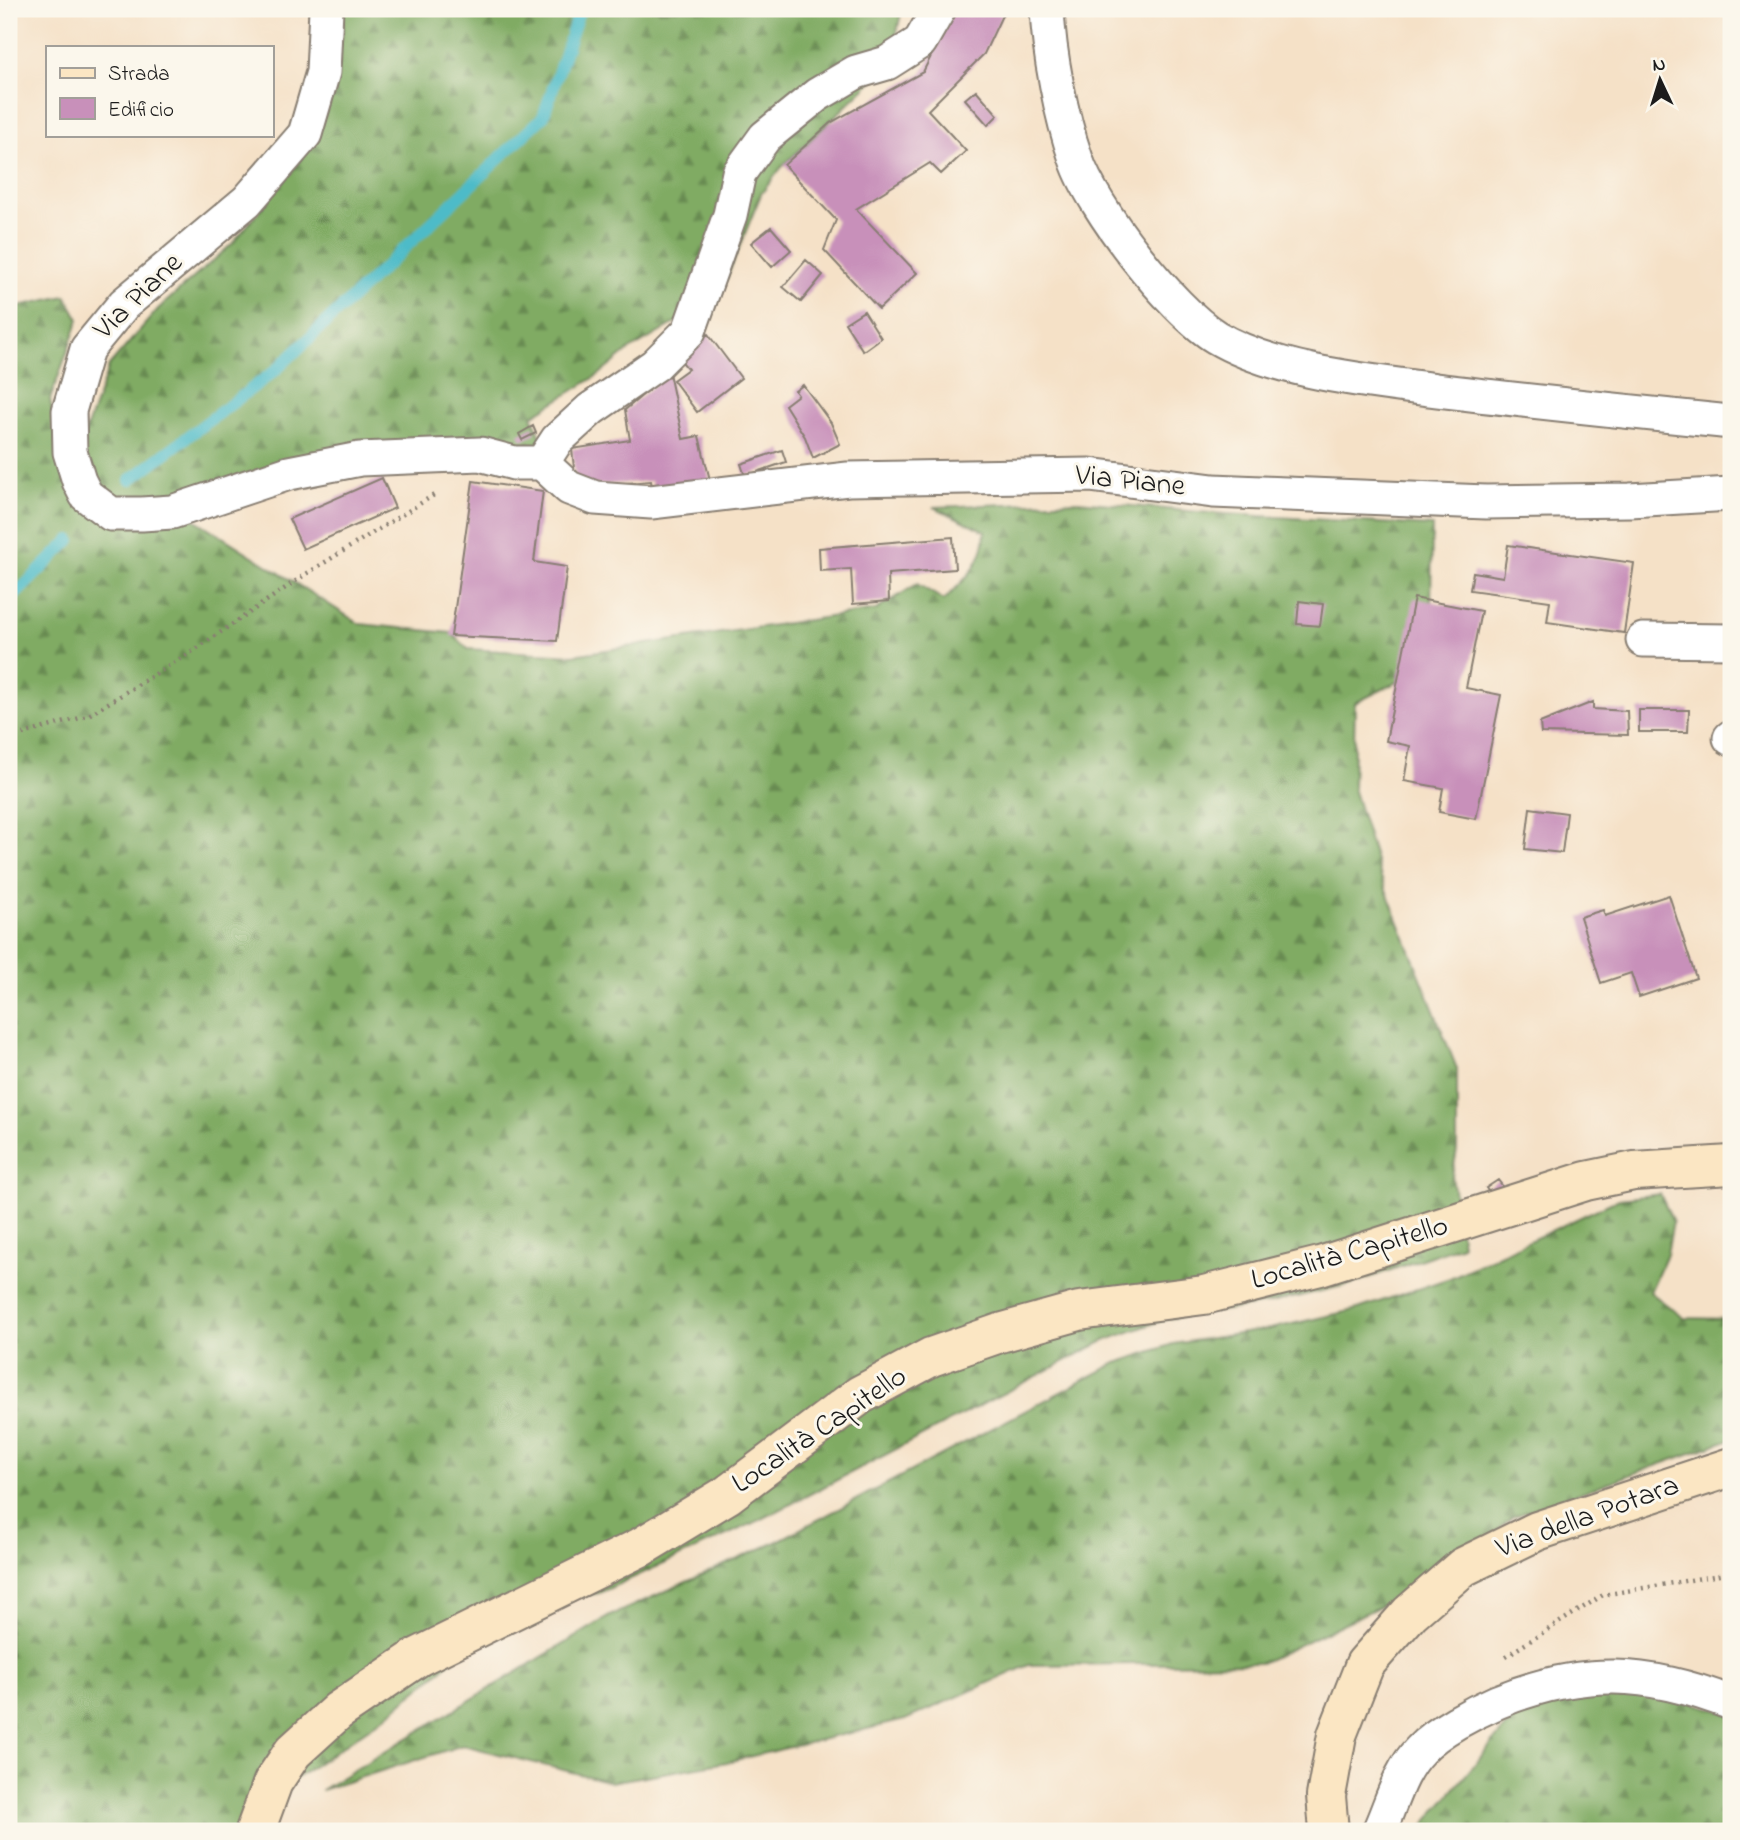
<svg xmlns="http://www.w3.org/2000/svg" width="1740" height="1840" viewBox="0 0 1740 1840" font-family="'Indie Flower',sans-serif">
  <defs>
    <pattern id="forest-firs" width="22" height="20" patternUnits="userSpaceOnUse" patternTransform="scale(1.75)"><rect width="22" height="20" fill="#80ab63"/><path d="M5 1l3.5 6h-7zM16 11l3.5 6h-7z" fill="#688a51"/></pattern>
  </defs>
  <rect width="100%" height="100%" fill="#fbf7ec"/>
  <filter id="ink" filterUnits="userSpaceOnUse"><feTurbulence type="fractalNoise" baseFrequency=".0143" numOctaves="2"/><feDisplacementMap in="SourceGraphic" scale="14" xChannelSelector="R" yChannelSelector="G"/><feConvolveMatrix kernelMatrix="1 2 1 2 8 2 1 2 1" color-interpolation-filters="sRGB"/></filter>
  <filter id="wash" filterUnits="userSpaceOnUse"><feTurbulence type="fractalNoise" baseFrequency=".00686" numOctaves="4" result="noise"/><feDisplacementMap in="SourceGraphic" scale="28" xChannelSelector="R" yChannelSelector="G"/><feGaussianBlur stdDeviation="1.57" result="paint"/><feColorMatrix in="noise" values="0 0 0 0 0 0 0 0 0 0 0 0 0 0 0 0 0 1.4 0 .05"/><feComposite in="paint" operator="in"/></filter>
  <g filter="url(#wash)">
    <rect width="100%" height="100%" fill="#f5e1c7"/>
    <path fill="url(#forest-firs)" stroke="#4e6440" stroke-width="2" d="M343,9H902L890,64L781,168L761,194L719,297L628,351L600,374L532,416L544,444L496,457L423,445L136,509L96,494L79,449L109,366L158,309L233,243L300,161L326,112L343,29Z
      M66,296L79,319L50,400L60,449L83,507L183,512L360,624L451,633L468,649L573,655L876,610L917,584L944,600C965,580 985,562 985,531L934,507L1078,501L1210,513L1432,526L1431,612L1418,672L1355,703L1353,788L1381,877L1457,1069V1150L1452,1176L1462,1245L1351,1284L1266,1304L1166,1319L1104,1341L762,1519L599,1593L515,1608L385,1717L286,1785L253,1831H9V308Z
      M1660,1194L1673,1222L1667,1254L1650,1292L1684,1318L1731,1319V1439L1512,1517L1452,1572L1261,1663L1029,1665L905,1720L727,1762L611,1782L463,1745L321,1790L610,1616L774,1543L1114,1364L1173,1344L1270,1329L1358,1309L1450,1278L1619,1199Z
      M1628,1692L1683,1700L1731,1714V1831H1419L1514,1717L1564,1701Z"/>
    <g fill="none" stroke-linecap="round" stroke-linejoin="round">
      <path stroke="#4ebbc8" stroke-width="12" d="M130,480L275,371L543,117L580,9
        M9,601L70,540"/>
    </g>
    <g id="blocks">
      <path fill="#c890ba" d="M955,9H1005L984,54L928,110L966,151L941,174L930,163L856,209L917,273L879,309L824,250L836,220L784,165L830,123L923,72Z
        M976,90L998,115L988,125L965,99Z
        M771,227L791,250L772,267L751,243Z
        M806,260L823,275L801,302L783,287Z
        M864,311L881,338L863,351L845,323Z
        M708,334L741,378L697,412L673,380L688,369L678,357Z
        M669,373L683,439L699,436L710,480L653,490L651,481L576,487L572,449L630,440L625,410Z
        M803,385L831,423L840,444L813,458L805,437L785,405L798,395L795,391Z
        M533,426L536,433L522,440L519,434Z
        M782,450L786,462L745,476L741,464Z
        M382,478L395,508L303,549L289,519Z
        M473,481L543,491L534,562L567,567L557,641L451,636Z
        M953,537L955,569L888,574L889,601L853,604L851,569L820,571L819,548Z
        M1508,545L1634,563L1624,633L1547,622L1550,601L1470,590L1473,572L1503,577Z
        M1414,598L1481,611L1466,688L1501,695L1476,819L1439,812L1443,788L1404,781L1410,746L1386,741Z
        M1299,601L1323,604L1320,626L1297,624Z
        M1593,702V709L1627,711L1628,735L1541,733L1540,723Z
        M1639,710H1689L1688,732H1639Z
        M1530,808L1567,813L1562,853L1525,849Z
        M1669,895L1696,978L1639,997L1631,973L1601,983L1580,917L1603,910L1605,916Z
        M1498,1180L1510,1196L1498,1205L1486,1188Z"/>
    </g>
  </g>
  <g filter="url(#ink)">
    <use href="#blocks" fill-opacity="0" stroke="#887e72" stroke-width="2"/>
    <g fill="none" stroke-linecap="round" stroke-linejoin="round">
      <defs>
        <path id="street" d="M326,9L323,72L305,134L247,201L124,304L87,349L69,411L70,452L79,481L86,495L111,514H142L172,512L289,473L360,459L480,454L514,463H542L569,488L595,498L651,502L848,479L1090,475L1213,491L1486,502L1630,500L1731,494
          M1047,9C1049,54 1061,116 1076,159C1092,208 1172,310 1216,337C1275,372 1368,381 1436,390C1534,402 1633,412 1731,422
          M542,463L557,440L591,409L655,365L689,331L730,215L739,173L765,137L817,95L856,72L887,63L920,42L939,9
          M1643,640L1731,641
          M1730,738L1731,737
          M1379,1831C1391,1805 1399,1771 1420,1750C1437,1731 1474,1712 1497,1702C1581,1667 1647,1670 1731,1703"/>
        <path id="secondary" d="M255,1831L273,1782L293,1752L338,1711L418,1657L641,1547L727,1495L860,1395L931,1357L1000,1333L1079,1311L1204,1295L1320,1266L1586,1181L1634,1171L1731,1165
          M1329,1831L1326,1796L1337,1735L1365,1664L1410,1613L1463,1567L1537,1531L1731,1467"/>
      </defs>
      <use href="#street" stroke="#887e72" stroke-width="37"/>
      <use href="#secondary" stroke="#887e72" stroke-width="42"/>
      <path stroke="#887e72" stroke-width="4.5" stroke-dasharray="2 5" stroke-linecap="butt" d="M9,738L87,716L193,651L306,574L434,495
        M1506,1656L1603,1595L1731,1573"/>
      <use href="#street" stroke="#fff" stroke-width="33"/>
      <use href="#secondary" stroke="#fbe6c3" stroke-width="38"/>
    </g>
  </g>
  <g text-anchor="middle" dominant-baseline="central" stroke-width="6" stroke-linejoin="round" paint-order="stroke">
    <g font-size="30" fill="#1c1c1c" stroke="#fbf7ec">
      <text transform="translate(139 297) rotate(-44)">Via Piane</text>
      <text transform="translate(1130 482) rotate(6)">Via Piane</text>
      <text transform="translate(1350 1254) rotate(-16)">Località Capitello</text>
      <text transform="translate(820 1431) rotate(-34)">Località Capitello</text>
      <text transform="translate(1588 1518) rotate(-20)">Via della Potara</text>
    </g>
  </g>
  <rect width="1740" height="1840" fill="none" stroke="#fbf7ec" stroke-width="35"/>
  <rect x="46" y="46" width="228" height="91" fill="#fbf7ec" stroke="#a29f99" stroke-width="2"/>
  <rect x="60" y="68" width="35" height="10" fill="#fbe6c3" stroke="#a29f99" stroke-width="2"/>
  <text x="108" y="80" font-size="21" fill="#1c1c1c">Strada</text>
  <rect x="60" y="98" width="35" height="21" fill="#c890ba" stroke="#a29f99" stroke-width="2"/>
  <text x="108" y="116" font-size="21" fill="#1c1c1c">Edificio</text>
  <g transform="translate(1660 80) rotate(356)" stroke="#fbf7ec" stroke-width="5" paint-order="stroke">
  <path d="M0-5L12 26L0 18L-12 26Z" fill="#1c1c1c"/>
  <text y="-10" font-size="19" font-weight="bold" text-anchor="middle" fill="#1c1c1c">N</text>
  </g>
</svg>
